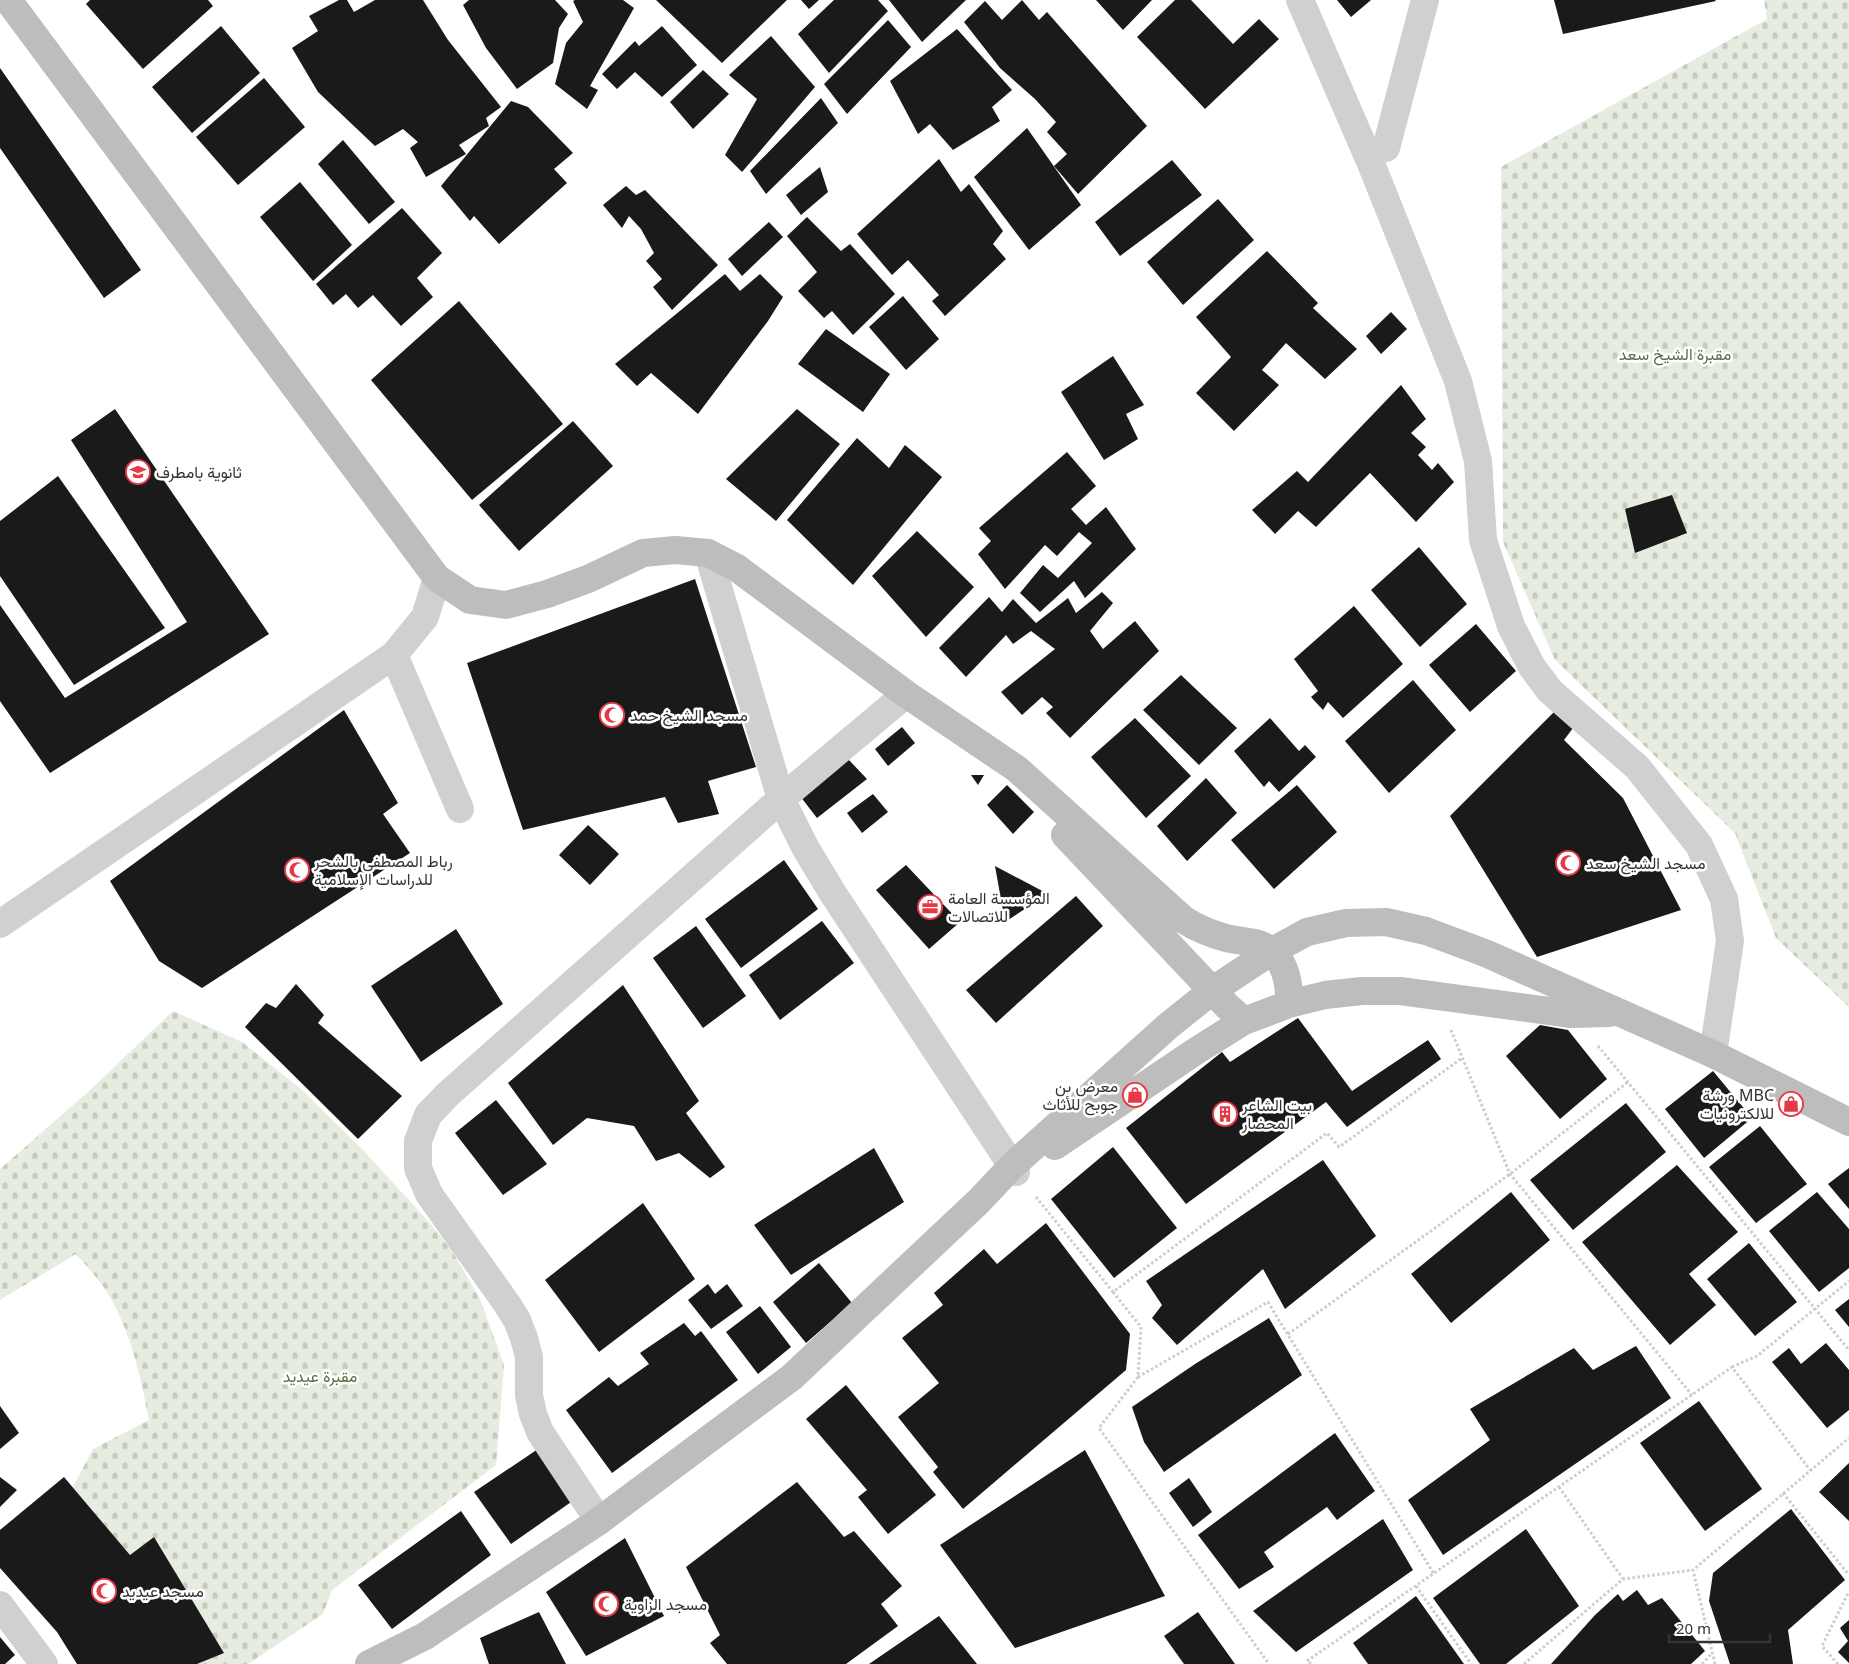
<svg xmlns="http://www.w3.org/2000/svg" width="1849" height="1664" viewBox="0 0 1849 1664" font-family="'Noto Sans',Vazirmatn,sans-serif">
  <defs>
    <pattern id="cemetery-stones" width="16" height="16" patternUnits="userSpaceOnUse" patternTransform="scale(1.25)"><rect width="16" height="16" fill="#e6ecdf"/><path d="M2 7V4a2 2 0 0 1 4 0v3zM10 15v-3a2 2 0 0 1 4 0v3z" fill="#c6cbc0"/></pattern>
  </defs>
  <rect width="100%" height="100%" fill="#fff"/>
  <path fill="url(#cemetery-stones)" d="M1764,0H1849V1007L1776,938L1735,833L1555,660L1503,542L1501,167L1767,19Z
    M173,1011L242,1042L301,1089L364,1151L428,1221L451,1249L480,1299L504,1365L496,1465L332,1590L323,1614L248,1664H197L224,1653L154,1537L130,1555L73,1487L93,1449L149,1420C140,1374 130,1326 103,1286C95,1275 85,1264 76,1254L0,1300V1169L88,1092Z"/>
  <path fill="#1a1a1a" d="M90,0H208L213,6L143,69L86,4Z
    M339,0H347L354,12L375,0H423L448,40L501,107L486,118L489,126L459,145L466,154L426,177L410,148L418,142L403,129L375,146L318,92L292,48L318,31L309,16Z
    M469,0H555L568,14L559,28L553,63L517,89L486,48L463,5Z
    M575,0H623L634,8L590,86L598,90L587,109L555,84L566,43L583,22L573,1Z
    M656,0H787L722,63Z
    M801,0H819L809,9Z
    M834,0H878L888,11L829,73L798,34Z
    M889,0H966L922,42Z
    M1022,0L1039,20L1047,12L1147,126L1078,194L1054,166L1067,154L1047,132L1056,122L1035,99L1000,68L964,22L985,1L1002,20Z
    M1096,0H1152L1123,30Z
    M1175,0H1191L1233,44L1259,19L1279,39L1205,109L1137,37Z
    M1337,0H1371L1351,17Z
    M1554,0H1715L1716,1L1563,34Z
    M888,20L911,47L847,114L824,84Z
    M221,26L260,73L192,133L152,87Z
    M662,26L697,65L662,97L635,72L617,89L602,74L635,41L639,46Z
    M957,29L1012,90L992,107L1000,121L953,150L930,124L918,134L890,81Z
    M771,36L815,87L742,172L725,155L757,99L729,75Z
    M0,68L141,270L104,298L0,148Z
    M703,70L729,94L693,129L670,102Z
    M264,78L305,127L238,185L196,137Z
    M821,98L838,123L766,194L750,171Z
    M511,101L528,107L573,153L554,169L567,183L499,244L474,216L470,221L441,186Z
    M1027,128L1081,205L1029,250L974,177Z
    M343,140L395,202L369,224L318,164Z
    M939,159L961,192L969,184L1003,231L993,244L1006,259L945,316L932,301L939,295L908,260L892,275L857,234Z
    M1172,160L1202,195L1120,256L1095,222Z
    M820,167L828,192L801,215L786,195Z
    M300,182L352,245L313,281L260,217Z
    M626,186L636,195L645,190L718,265L672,310L653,287L662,279L646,261L654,253L641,229L629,216L622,228L603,205Z
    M1218,199L1254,240L1183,305L1147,262Z
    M402,208L442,253L417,278L433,297L401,326L373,295L358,308L346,294L333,305L316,284Z
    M807,217L841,251L850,244L895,294L853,335L832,311L824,318L798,291L817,272L787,236Z
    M769,222L783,237L742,276L728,259Z
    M1267,251L1318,303L1313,308L1357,349L1325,379L1286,343L1262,370L1279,385L1234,431L1196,393L1231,357L1196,317Z
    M725,274L740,291L760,274L783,297L768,321L698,414L651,373L637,386L615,364Z
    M903,296L939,339L906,370L869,327Z
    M459,301L563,424L472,500L371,380Z
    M1391,312L1407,329L1381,354L1366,336Z
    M826,329L890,374L863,412L798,364Z
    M1113,356L1144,405L1126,414L1138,439L1104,460L1061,392Z
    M1401,385L1426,419L1411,433L1426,447L1418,455L1432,470L1438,463L1454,482L1416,522L1370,473L1316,527L1298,511L1275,534L1252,510L1297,471L1308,482Z
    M115,409L269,634L50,773L0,701V605L65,698L187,622L71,440Z
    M797,409L840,444L776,521L726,479Z
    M573,421L613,466L519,551L479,505Z
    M857,438L889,468L905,445L942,477L853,585L787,520Z
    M1067,452L1096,486L1071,509L1086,525L1106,507L1136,549L1085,598L1074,581L1040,612L1020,593L1043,565L1058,578L1092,543L1079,532L1057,556L1045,545L1005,589L978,554L991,541L979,528Z
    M58,476L165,628L74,685L0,576V521Z
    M1672,495L1687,533L1635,553L1625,509Z
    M917,531L974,587L926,637L872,576Z
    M1419,547L1467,604L1420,647L1371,590Z
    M695,579L756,767L708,781L719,814L678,823L665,797L523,830L467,663Z
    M1102,592L1113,603L1090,631L1103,649L1135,621L1159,651L1070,738L1046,713L1053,707L1042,697L1022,715L1001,692L1055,649L1031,631L1013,644L1006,635L966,677L939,648L989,597L1002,612L1013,599L1036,623L1068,598L1076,613Z
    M1354,606L1403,664L1343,718L1328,702L1323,710L1311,697L1318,691L1294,659Z
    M1476,624L1516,671L1470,712L1429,665Z
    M1181,675L1237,728L1199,765L1143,710Z
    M1413,680L1456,730L1389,793L1345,741Z
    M1557,709L1573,728L1564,740L1623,798L1681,910L1537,957L1450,816Z
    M344,710L398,803L383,814L410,853L202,988L159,961L110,881Z
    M1135,718L1191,776L1146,818L1091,757Z
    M1270,718L1299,751L1305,745L1316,757L1279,792L1269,781L1264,787L1234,751Z
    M902,727L915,743L888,766L875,749Z
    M848,759L867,779L817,818L800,796Z
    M971,775H984L978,785Z
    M1206,778L1237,813L1187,861L1157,826Z
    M1007,785L1034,812L1013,834L987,805Z
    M1297,785L1337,832L1274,889L1231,840Z
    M873,794L888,812L862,833L847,813Z
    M588,825L619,854L590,885L559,855Z
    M784,860L818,909L741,968L705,919Z
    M906,865L960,922L929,949L876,890Z
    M995,866L1048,894L1005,922Z
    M1076,896L1103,926L996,1023L966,990Z
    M822,921L854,963L780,1020L749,975Z
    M696,926L746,996L703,1028L653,958Z
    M456,929L503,1004L421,1062L371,986Z
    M296,984L324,1015L318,1023L402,1096L358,1139L245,1027L266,1003L276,1008Z
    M623,985L699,1101L686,1113L725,1167L710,1178L679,1153L656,1161L634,1126L587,1118L553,1145L508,1083Z
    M1298,1018L1352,1091L1428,1040L1441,1059L1347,1127L1326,1102L1186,1204L1126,1128L1222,1052L1230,1062Z
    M1540,1025L1568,1030L1607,1079L1560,1119L1506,1056Z
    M1713,1071L1752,1118L1704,1158L1665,1109Z
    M496,1100L547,1164L503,1195L455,1133Z
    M1626,1103L1666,1152L1573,1230L1530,1180Z
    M1760,1126L1807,1184L1756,1223L1709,1167Z
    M1113,1147L1177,1228L1114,1278L1051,1199Z
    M874,1148L904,1202L791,1275L754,1225Z
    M1323,1160L1376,1236L1285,1309L1263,1269L1177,1345L1152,1318L1162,1305L1146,1281Z
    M1677,1165L1738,1232L1689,1274L1716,1305L1670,1345L1582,1242Z
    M1849,1168V1209L1828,1184Z
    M1511,1192L1550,1240L1451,1323L1411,1274Z
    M1817,1192L1849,1229V1268L1819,1292L1769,1231Z
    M643,1203L695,1279L599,1352L545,1280Z
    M1046,1223L1130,1334L1126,1370L963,1509L933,1472L938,1467L898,1417L939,1383L902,1338L943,1305L934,1293L984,1249L997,1264Z
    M1749,1243L1797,1302L1755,1336L1707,1279Z
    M819,1263L852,1303L806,1343L773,1302Z
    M708,1284L715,1294L727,1284L743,1306L711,1329L688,1300Z
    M1849,1299V1327L1835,1310Z
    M760,1306L791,1347L758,1374L726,1332Z
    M1269,1318L1302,1375L1164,1472L1144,1442L1132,1407L1195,1364Z
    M684,1323L695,1336L701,1331L738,1380L612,1473L566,1410L609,1377L618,1386L649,1364L640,1353Z
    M1826,1343L1849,1370V1410L1827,1428L1772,1362L1789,1348L1801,1364Z
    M1636,1346L1671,1398L1443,1555L1408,1500L1490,1440L1470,1409L1574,1348L1593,1370Z
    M846,1385L936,1495L888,1534L858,1497L867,1490L806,1419Z
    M1699,1401L1762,1489L1705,1531L1640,1443Z
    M0,1406L19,1433L0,1449Z
    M1335,1433L1375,1491L1337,1520L1327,1507L1264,1552L1274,1567L1239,1589L1198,1535Z
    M538,1449L574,1500L511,1544L474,1492Z
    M1085,1450L1165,1596L1015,1648L940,1545Z
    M1849,1463V1521L1819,1492Z
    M0,1477L17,1490L0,1507Z
    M64,1477L130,1555L154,1537L224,1653L197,1664H77L57,1632L0,1568V1530Z
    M1189,1478L1212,1512L1193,1527L1169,1493Z
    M797,1482L844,1537L854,1531L902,1586L881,1604L898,1626L846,1664H727L710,1643L720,1635L686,1567Z
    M1791,1509L1845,1580L1788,1630L1793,1664H1730L1709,1601L1713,1573Z
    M461,1511L491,1555L392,1629L358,1585Z
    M1383,1519L1413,1570L1296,1652L1253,1611Z
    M1526,1529L1579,1606L1506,1664H1480L1433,1598Z
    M625,1538L664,1616L586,1656L546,1592Z
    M1637,1590L1648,1605L1662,1598L1705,1651L1691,1664H1551L1595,1615L1618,1594L1623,1601Z
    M1416,1596L1464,1664H1368L1353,1643Z
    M539,1612L566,1664H489L480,1638Z
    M1198,1612L1235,1664H1184L1164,1636Z
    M939,1616L977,1664H869Z
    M1849,1620V1663L1838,1652L1848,1641L1840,1628Z
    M0,1637L15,1655L5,1664H0Z"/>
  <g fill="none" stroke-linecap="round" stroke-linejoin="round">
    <path stroke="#cdcdcd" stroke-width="3" stroke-dasharray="2.5 2.5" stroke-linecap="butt" d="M1451,1030L1510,1174L1692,1395
      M1598,1046L1849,1350
      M1036,1197L1113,1292L1327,1133L1339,1147L1462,1058
      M1113,1292L1141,1327L1138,1377L1099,1428L1269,1664
      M1288,1334L1510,1174L1628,1082
      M1732,1367L1757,1356L1849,1281
      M1138,1377L1268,1302L1434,1574
      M1559,1487L1623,1579
      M1783,1493L1849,1575
      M1416,1586L1471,1664
      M1311,1664L1307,1661L1732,1367L1810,1470
      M1524,1664L1623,1579L1693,1570
      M1702,1664L1712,1653
      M1715,1664L1693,1570L1849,1438
      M1838,1664L1822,1646L1849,1591"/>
    <path stroke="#d0d0d0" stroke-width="28" d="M1300,0L1372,166L1458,381L1478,461L1483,540L1511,626L1532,667L1550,691L1637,767L1699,845L1724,899L1730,941L1713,1054
      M1386,148L1425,0
      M708,553L781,799L805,847L832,892L1016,1172
      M394,655L460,809
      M0,924L394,655L425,617L437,578
      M599,1521L540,1432L533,1414L529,1395V1357L524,1338L517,1320L507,1304L429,1194L418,1168V1141L428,1115L447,1095L781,799L906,694
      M0,1605L44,1664"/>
    <path stroke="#bdbdbd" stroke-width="28" d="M8,0L437,578L470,600L506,605L547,594L588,579L643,553L675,550L708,553L737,568L906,694L1017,769L1184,920C1197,928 1211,934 1226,938C1238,941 1250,941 1261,945C1284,954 1290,981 1289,1004
      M1065,835L1227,1006L1244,1021
      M1055,1146L1196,1051L1244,1021L1289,1004L1325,995L1362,991H1400L1572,1014L1609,1013
      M369,1664L425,1636L599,1521L792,1377L979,1201L1012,1166L1168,1026L1213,990L1272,951L1307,932L1346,923L1386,922L1426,931L1485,953L1713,1054L1849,1122"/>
  </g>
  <defs>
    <symbol id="school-ring" viewBox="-11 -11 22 22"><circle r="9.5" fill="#fff" stroke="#e63946" stroke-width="1.5"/><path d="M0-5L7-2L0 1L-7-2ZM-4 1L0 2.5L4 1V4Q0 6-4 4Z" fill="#e63946"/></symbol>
    <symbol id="mosque-ring" viewBox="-11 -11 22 22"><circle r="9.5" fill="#fff" stroke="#e63946" stroke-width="1.5"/><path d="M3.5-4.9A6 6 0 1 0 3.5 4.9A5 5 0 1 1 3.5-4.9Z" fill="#e63946"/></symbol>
    <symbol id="office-ring" viewBox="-11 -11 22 22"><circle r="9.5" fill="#fff" stroke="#e63946" stroke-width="1.5"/><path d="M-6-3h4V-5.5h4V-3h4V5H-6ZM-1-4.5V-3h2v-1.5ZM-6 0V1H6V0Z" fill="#e63946"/></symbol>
    <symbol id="shop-ring" viewBox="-11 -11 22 22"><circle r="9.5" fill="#fff" stroke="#e63946" stroke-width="1.5"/><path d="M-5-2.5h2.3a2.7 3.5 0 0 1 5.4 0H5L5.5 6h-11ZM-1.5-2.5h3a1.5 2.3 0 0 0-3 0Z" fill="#e63946"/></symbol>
    <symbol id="building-ring" viewBox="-11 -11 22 22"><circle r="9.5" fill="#fff" stroke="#e63946" stroke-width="1.5"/><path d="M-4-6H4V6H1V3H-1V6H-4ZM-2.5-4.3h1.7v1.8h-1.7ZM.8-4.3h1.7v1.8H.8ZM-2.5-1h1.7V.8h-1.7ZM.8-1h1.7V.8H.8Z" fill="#e63946"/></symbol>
  </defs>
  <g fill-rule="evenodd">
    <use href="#school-ring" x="124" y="458" width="28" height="28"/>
    <use href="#mosque-ring" x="598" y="701" width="28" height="28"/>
    <use href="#mosque-ring" x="1554" y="849" width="28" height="28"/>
    <use href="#mosque-ring" x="283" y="856" width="28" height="28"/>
    <use href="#office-ring" x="916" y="893" width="28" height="28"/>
    <use href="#shop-ring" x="1121" y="1081" width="28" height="28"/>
    <use href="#shop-ring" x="1777" y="1090" width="28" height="28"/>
    <use href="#building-ring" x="1211" y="1100" width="28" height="28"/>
    <use href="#mosque-ring" x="90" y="1577" width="28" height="28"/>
    <use href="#mosque-ring" x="592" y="1590" width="28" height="28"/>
  </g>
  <g text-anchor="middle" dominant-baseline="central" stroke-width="5" stroke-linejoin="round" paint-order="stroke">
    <g font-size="16" fill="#56703f" stroke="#fff">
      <text x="1675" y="354">مقبرة الشيخ سعد</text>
      <text x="320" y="1376">مقبرة عيديد</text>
    </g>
    <g font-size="16" fill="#333" stroke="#fff" text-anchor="start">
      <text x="156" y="472">ثانوية بامطرف</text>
      <text x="630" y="715">مسجد الشيخ حمد</text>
      <text x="314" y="861">رباط المصطفى بالشحر<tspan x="314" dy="18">للدراسات الإسلامية</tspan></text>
      <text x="1586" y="863">مسجد الشيخ سعد</text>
      <text x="948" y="898">المؤسسة العامة<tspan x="948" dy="18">للاتصالات</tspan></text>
      <text x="1118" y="1086" text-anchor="end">معرض بن<tspan x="1118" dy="18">جوبح للأثاث</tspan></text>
      <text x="1774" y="1095" text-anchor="end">ورشة MBC<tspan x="1774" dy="18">للالكترونيات</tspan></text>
      <text x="1242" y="1105">بيت الشاعر<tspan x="1242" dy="18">المحضار</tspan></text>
      <text x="122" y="1591">مسجد عيديد</text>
      <text x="624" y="1604">مسجد الزاوية</text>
    </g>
  </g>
  <path d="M1669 1634v8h101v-8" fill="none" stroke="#333333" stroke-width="2.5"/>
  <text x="1676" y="1634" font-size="15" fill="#333333" stroke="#ffffff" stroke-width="4" paint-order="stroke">20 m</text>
</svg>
